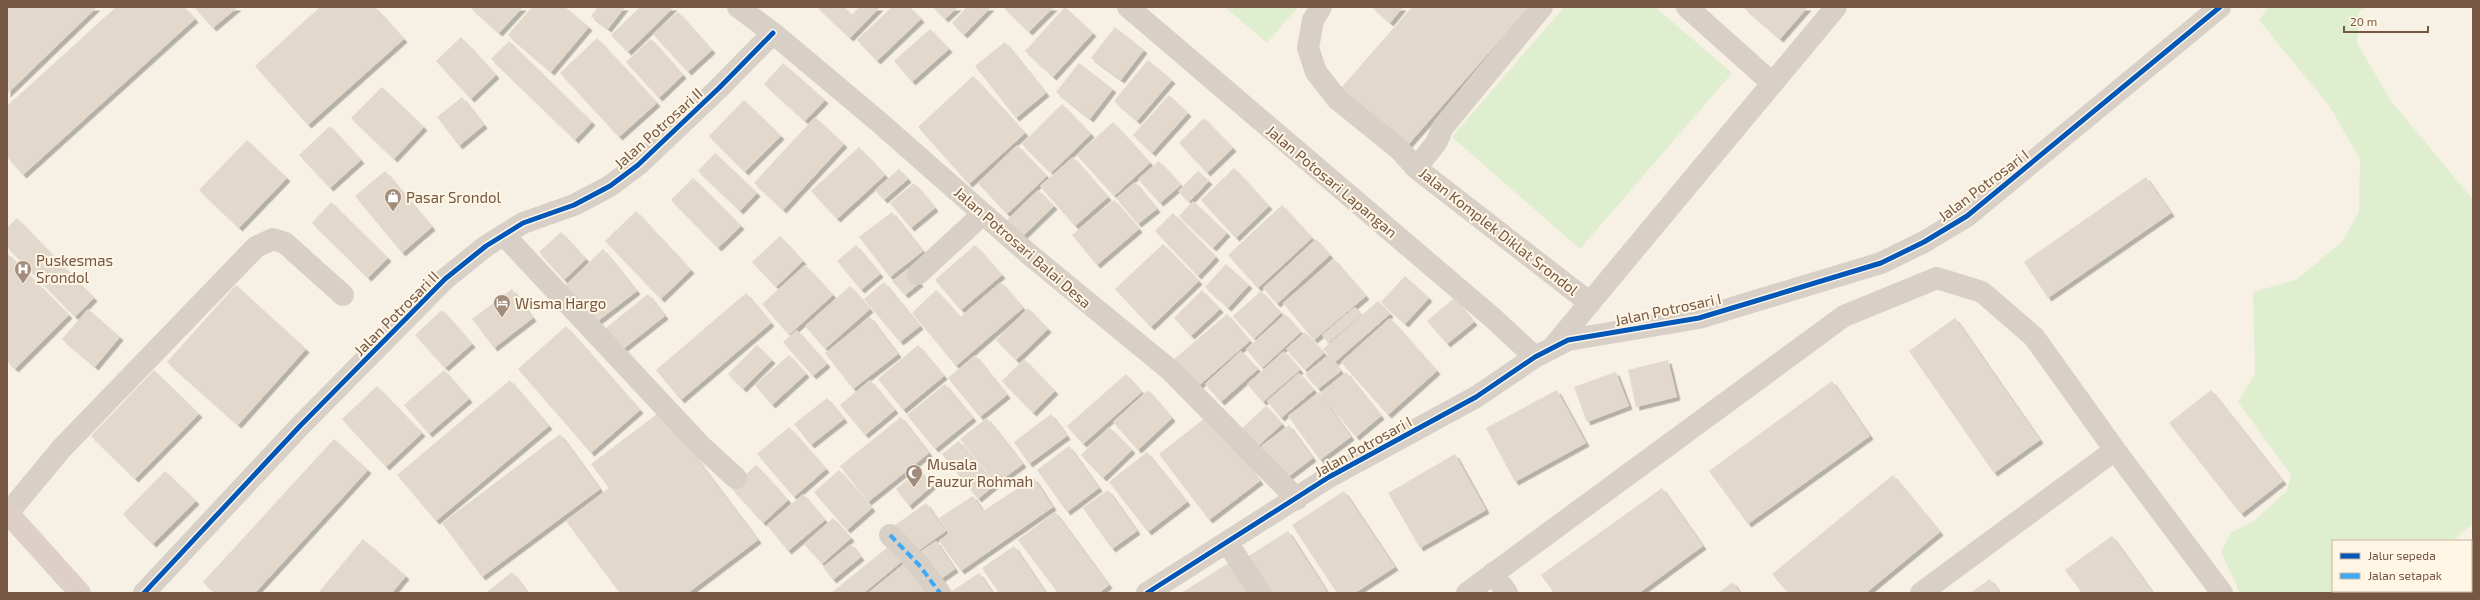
<svg xmlns="http://www.w3.org/2000/svg" width="2480" height="600" viewBox="0 0 2480 600" font-family="'Exo 2',sans-serif">
  <defs>
    <filter id="shadow"><feDropShadow dx="3.5" dy="3.5" stdDeviation="0" flood-color="#0004"/></filter>
  </defs>
  <rect width="100%" height="100%" fill="#f6f0e5"/>
  <path fill="#dfeece" d="M1225,7H1298L1267,43Z
    M1564,7H1655L1732,73L1580,249L1452,137Z
    M2269,7H2366L2359,12L2357,43L2391,101L2473,200V523L2453,541H2333V591H2403L2401,593H2240L2221,552L2231,533L2255,520L2287,491L2291,475L2238,402L2255,374L2253,292L2296,280L2342,242L2359,212L2360,159L2330,107L2259,20Z"/>
  <path fill="#e3d8cc" filter="url(#shadow)" d="M7,7H97L7,94Z
    M116,7H184L195,19L23,175L7,157V106Z
    M194,7H238L213,28Z
    M320,7H375L404,39L308,125L255,66Z
    M470,7H523L499,33Z
    M532,7H565L589,27L551,72L508,35Z
    M598,7H625L608,29L591,16Z
    M640,7H674L628,52L611,35Z
    M817,7H844L852,15L859,7H880L850,38Z
    M892,7H910L921,19L877,61L857,40Z
    M933,7H958L945,19Z
    M967,7H991L964,35L952,23Z
    M1003,7H1054L1029,32Z
    M1065,7L1093,33L1053,77L1025,51Z
    M1372,7H1403L1390,23Z
    M1412,7H1529L1407,146L1341,88Z
    M1743,7H1808L1780,39Z
    M678,12L712,50L688,72L653,34Z
    M1115,27L1144,50L1121,80L1091,58Z
    M930,29L949,49L912,82L894,61Z
    M461,37L496,75L471,99L436,61Z
    M597,38L657,103L619,137L560,73Z
    M651,39L683,75L659,98L626,62Z
    M509,41L592,122L575,140L491,59Z
    M1005,42L1046,93L1016,118L975,66Z
    M1148,60L1172,80L1137,121L1114,101Z
    M783,63L825,100L805,121L764,84Z
    M1079,63L1113,89L1090,119L1056,92Z
    M973,76L1025,133L969,184L918,127Z
    M382,87L424,127L394,159L351,118Z
    M1169,95L1188,113L1152,153L1133,135Z
    M462,97L484,125L459,146L437,117Z
    M744,100L781,136L745,172L709,136Z
    M1062,104L1091,134L1051,173L1022,144Z
    M815,117L844,144L783,210L754,183Z
    M1204,118L1233,148L1207,173L1179,143Z
    M1113,122L1150,163L1114,196L1077,155Z
    M330,126L361,160L330,188L299,155Z
    M247,140L287,178L239,228L199,190Z
    M1017,145L1047,176L1007,214L978,183Z
    M859,147L885,175L837,219L811,191Z
    M715,153L757,193L740,211L698,171Z
    M1073,157L1108,197L1075,226L1040,186Z
    M1159,161L1181,185L1160,203L1138,179Z
    M1234,168L1269,206L1236,238L1201,200Z
    M899,169L908,179L884,200L875,190Z
    M385,171L432,227L402,253L355,196Z
    M1198,171L1209,181L1189,202L1178,191Z
    M2146,177L2171,213L2048,298L2024,262Z
    M693,178L741,226L718,248L671,200Z
    M1135,182L1157,209L1138,224L1116,198Z
    M914,183L935,208L911,228L890,203Z
    M1038,190L1054,206L1023,236L1007,220Z
    M1114,200L1139,229L1097,265L1072,235Z
    M1193,201L1227,233L1213,248L1179,216Z
    M331,202L388,258L368,278L312,223Z
    M1282,205L1312,238L1258,288L1228,255Z
    M636,211L691,270L661,299L605,241Z
    M892,212L923,251L890,277L859,237Z
    M1173,213L1216,257L1198,276L1155,231Z
    M17,218L94,298L75,317L7,247V228Z
    M561,232L586,259L564,280L539,252Z
    M780,236L803,261L776,287L752,262Z
    M1316,239L1330,255L1277,304L1263,288Z
    M1163,244L1199,281L1151,327L1115,289Z
    M856,245L880,274L861,290L837,261Z
    M975,245L1002,275L961,310L935,280Z
    M603,249L637,291L593,325L562,289Z
    M7,253L69,315L15,369L7,361Z
    M1334,259L1366,296L1314,340L1283,303Z
    M1226,264L1249,285L1228,308L1205,287Z
    M805,265L833,295L789,335L762,304Z
    M908,269L920,283L905,295L892,281Z
    M1405,276L1429,298L1405,324L1381,302Z
    M884,282L920,326L900,342L864,299Z
    M1001,282L1023,308L956,366L912,313L936,290L960,317Z
    M236,285L306,349L238,425L167,362Z
    M850,286L870,309L825,349L805,326Z
    M512,289L533,318L494,348L472,319Z
    M1202,290L1220,309L1191,336L1174,318Z
    M1261,291L1281,313L1254,339L1233,316Z
    M746,293L771,323L681,400L656,370Z
    M648,294L665,316L618,353L601,332Z
    M1454,298L1474,322L1447,344L1427,321Z
    M1378,301L1390,314L1335,362L1323,349Z
    M1355,307L1361,315L1328,343L1322,335Z
    M1028,308L1048,329L1016,360L996,340Z
    M88,309L120,337L95,367L62,339Z
    M442,310L472,344L445,368L415,335Z
    M1227,314L1250,341L1196,388L1172,361Z
    M1285,314L1301,332L1262,368L1246,349Z
    M870,317L898,354L853,389L825,353Z
    M1390,318L1437,371L1388,415L1341,362Z
    M1955,318L2040,440L1994,473L1909,351Z
    M566,326L640,410L591,453L518,369Z
    M797,330L827,364L813,376L783,342Z
    M1305,332L1324,353L1305,370L1286,349Z
    M757,345L772,360L743,389L728,374Z
    M918,345L944,376L903,410L878,379Z
    M1241,351L1258,369L1221,402L1205,384Z
    M1284,351L1300,370L1263,402L1247,384Z
    M789,355L806,374L772,405L755,385Z
    M975,355L1007,395L980,417L948,378Z
    M1328,355L1341,371L1318,389L1305,374Z
    M1024,359L1055,391L1033,413L1002,381Z
    M1668,360L1677,397L1636,407L1628,370Z
    M154,370L199,414L135,479L91,436Z
    M444,370L469,399L429,434L404,405Z
    M1346,372L1381,416L1356,437L1320,393Z
    M1616,372L1629,406L1587,422L1574,387Z
    M1299,373L1314,390L1281,418L1267,401Z
    M1126,374L1142,392L1083,444L1067,426Z
    M510,380L549,426L436,521L397,475Z
    M870,380L895,410L865,435L840,405Z
    M1832,381L1870,436L1748,524L1709,471Z
    M945,384L973,418L935,449L907,415Z
    M377,386L422,433L386,467L342,419Z
    M1148,390L1172,418L1138,450L1113,422Z
    M1557,390L1586,443L1515,482L1486,428Z
    M2211,390L2283,481L2241,514L2169,423Z
    M1319,392L1351,437L1320,460L1288,416Z
    M827,398L844,419L811,445L794,424Z
    M1266,406L1282,424L1256,448L1240,430Z
    M661,411L758,540L688,593H620L566,521L609,488L591,464Z
    M1051,414L1067,436L1029,464L1014,442Z
    M1209,415L1260,481L1209,520L1159,454Z
    M901,417L929,453L868,502L840,466Z
    M987,418L1023,464L996,484L960,439Z
    M1289,425L1313,458L1288,477L1261,446Z
    M789,427L826,469L794,497L757,454Z
    M1109,427L1132,450L1103,478L1081,455Z
    M560,434L600,489L482,577L442,523Z
    M334,439L368,470L255,593H215L203,582Z
    M959,441L995,485L978,499L942,454Z
    M1069,446L1099,488L1067,512L1037,470Z
    M1147,452L1187,502L1148,532L1109,482Z
    M1455,454L1486,510L1420,548L1388,493Z
    M756,465L788,500L763,523L731,488Z
    M839,470L872,508L847,530L814,492Z
    M919,470L932,486L909,506L896,489Z
    M165,471L196,501L153,544L123,514Z
    M1893,475L1940,532L1866,593H1788L1772,574Z
    M1034,478L1053,507L961,571L939,541L949,533L939,518L973,496L983,511Z
    M1662,488L1703,546L1639,593H1554L1541,575Z
    M1108,490L1137,531L1112,549L1083,508Z
    M1344,491L1395,567L1355,593H1337L1292,525Z
    M803,494L825,520L788,551L767,525Z
    M926,503L946,531L911,556L891,528Z
    M1055,512L1109,585L1099,593H1058L1018,540Z
    M833,518L851,538L822,564L804,544Z
    M1288,531L1328,593H1265L1244,559Z
    M2112,536L2153,593H2082L2065,570Z
    M363,539L406,576L392,593H318Z
    M936,541L955,569L938,581L918,553Z
    M894,542L906,558L864,593H831Z
    M851,544L861,557L833,580L823,567Z
    M1014,546L1046,593H999L982,568Z
    M911,558L934,586L925,593H868Z
    M1232,561L1252,593H1181Z
    M512,572L528,593H486Z
    M979,573L993,593H949Z
    M1990,579L2000,593H1970Z
    M1733,582L1740,593H1718Z"/>
  <g fill="none" stroke-linecap="round" stroke-linejoin="round">
    <path stroke="#d8cfc7" stroke-width="22" d="M738,7L773,33L879,122L1030,255L1170,370L1297,499
      M1128,7L1494,319L1535,357
      M1321,7L1313,20L1308,48L1316,72L1337,99L1400,150L1416,168
      M1542,7L1443,127L1436,143L1416,168L1590,303
      M1687,7L1772,83
      M504,235L702,447L736,478
      M918,274L983,214
      M1553,347L1836,7
      M2115,450L2222,593
      M8,513L62,448L256,247L273,239L285,243L343,295
      M890,535L919,565L940,593
      M1227,542L1260,593
      M1493,573L1507,593
      M144,593L300,426L445,279L486,246L523,223L574,205L610,186L638,165L719,88L773,33
      M1147,593L1329,477L1476,397L1535,357L1568,340L1699,318L1881,263L1924,242L1967,216L2220,7
      M1467,593L1844,316L1937,278L1982,292L2034,337L2115,450L1921,593"/>
    <path stroke="#ded0c9" stroke-width="22" d="M7,512L80,593"/>
    <path stroke="#3fa9f5" stroke-width="4" stroke-dasharray="8 4" stroke-linecap="butt" d="M890,535L919,565L940,593"/>
    <defs>
      <path id="cycleway" d="M144,593L300,426L445,279L486,246L523,223L574,205L610,186L638,165L719,88L773,33
        M1147,593L1329,477L1476,397L1535,357L1568,340L1699,318L1881,263L1924,242L1967,216L2220,7"/>
    </defs>
    <use href="#cycleway" stroke="#fff6e5" stroke-width="8"/>
    <use href="#cycleway" stroke="#0057b8" stroke-width="5"/>
  </g>
  <defs>
    <symbol id="shop-pin" viewBox="-11 -11 22 30"><path d="M0 17L-7.5 6A9.5 9.5 0 1 1 7.5 6Z" fill="#a28d7c" stroke="#fff6e5"/><path d="M-5-2.5h2.3a2.7 3.5 0 0 1 5.4 0H5L5.5 6h-11ZM-1.5-2.5h3a1.5 2.3 0 0 0-3 0Z" fill="#fff"/></symbol>
    <symbol id="hospital-pin" viewBox="-11 -11 22 30"><path d="M0 17L-7.5 6A9.5 9.5 0 1 1 7.5 6Z" fill="#a28d7c" stroke="#fff6e5"/><path d="M-5-5h3v3.5h4V-5h3V5h-3V1.5h-4V5h-3Z" fill="#fff"/></symbol>
    <symbol id="hotel-pin" viewBox="-11 -11 22 30"><path d="M0 17L-7.5 6A9.5 9.5 0 1 1 7.5 6Z" fill="#a28d7c" stroke="#fff6e5"/><path d="M-6-4.5h1.5V1H6V5H4.5V3h-9V5H-6ZM-4 0a1.8 1.8 0 1 1 3.6 0ZM.5 0V-2.5h3Q6-2.5 6 0Z" fill="#fff"/></symbol>
    <symbol id="mosque-pin" viewBox="-11 -11 22 30"><path d="M0 17L-7.5 6A9.5 9.5 0 1 1 7.5 6Z" fill="#a28d7c" stroke="#fff6e5"/><path d="M3.5-4.9A6 6 0 1 0 3.5 4.9A5 5 0 1 1 3.5-4.9Z" fill="#fff"/></symbol>
  </defs>
  <g fill-rule="evenodd">
    <use href="#shop-pin" x="383" y="187" width="20" height="27"/>
    <use href="#hospital-pin" x="13" y="259" width="20" height="27"/>
    <use href="#hotel-pin" x="492" y="293" width="20" height="27"/>
    <use href="#mosque-pin" x="904" y="463" width="20" height="27"/>
  </g>
  <g text-anchor="middle" dominant-baseline="central" stroke-width="4" stroke-linejoin="round" paint-order="stroke">
    <g font-size="15" fill="#755744" stroke="#fff6e5">
      <text transform="translate(658 128) rotate(-42)">Jalan Potrosari II</text>
      <text transform="translate(1332 181) rotate(40)">Jalan Potosari Lapangan</text>
      <text transform="translate(1983 185) rotate(-37)">Jalan Potrosari I</text>
      <text transform="translate(1499 231) rotate(38)">Jalan Komplek Diklat Srondol</text>
      <text transform="translate(1023 247) rotate(41)">Jalan Potrosari Balai Desa</text>
      <text transform="translate(1668 309) rotate(-12)">Jalan Potrosari I</text>
      <text transform="translate(396 313) rotate(-45)">Jalan Potrosari II</text>
      <text transform="translate(1363 446) rotate(-29)">Jalan Potrosari I</text>
    </g>
    <g font-size="15" fill="#755744" stroke="#fff6e5" text-anchor="start">
      <text x="406" y="197">Pasar Srondol</text>
      <text x="36" y="260">Puskesmas<tspan x="36" dy="17">Srondol</tspan></text>
      <text x="515" y="303">Wisma Hargo</text>
      <text x="927" y="464">Musala<tspan x="927" dy="17">Fauzur Rohmah</tspan></text>
    </g>
  </g>
  <rect width="2480" height="600" fill="none" stroke="#755744" stroke-width="16"/>
  <rect x="2332" y="540" width="140" height="52" fill="#fff6e5" stroke="#c8b6a5"/>
  <rect x="2340" y="553" width="20" height="6" fill="#0057b8" stroke="#c8b6a5"/>
  <text x="2368" y="560" font-size="12" fill="#755744">Jalur sepeda</text>
  <rect x="2340" y="573" width="20" height="6" fill="#3fa9f5" stroke="#c8b6a5"/>
  <text x="2368" y="580" font-size="12" fill="#755744">Jalan setapak</text>
  <path d="M2344 26v6h84v-6" fill="none" stroke="#755744" stroke-width="2"/>
  <text x="2350" y="26" font-size="12" fill="#755744" stroke="#fff6e5" stroke-width="3" paint-order="stroke">20 m</text>
</svg>
